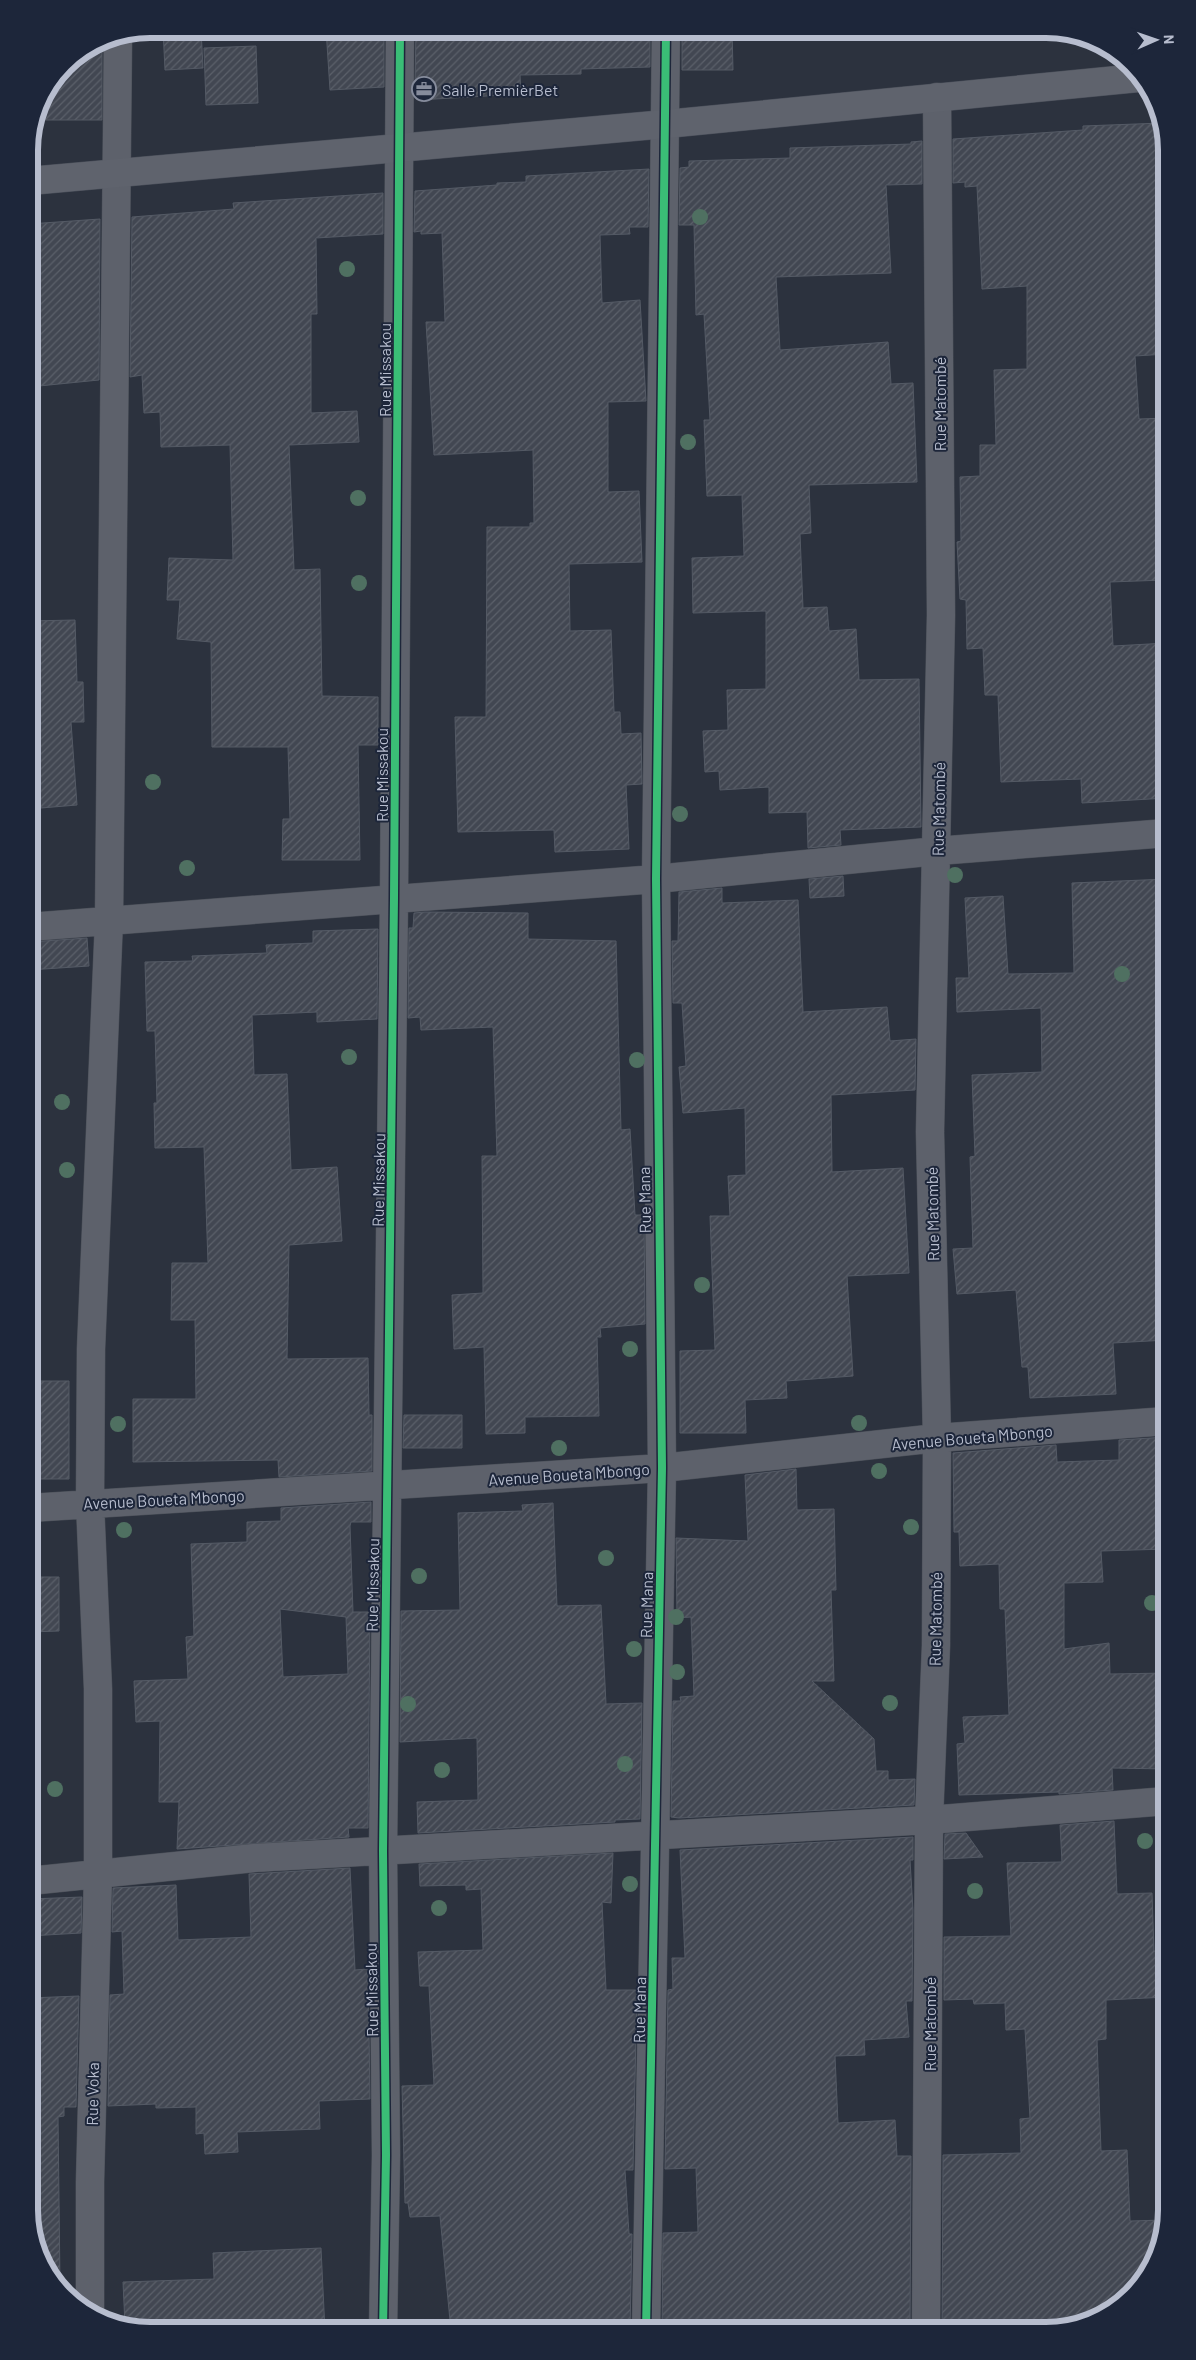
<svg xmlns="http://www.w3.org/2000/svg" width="1196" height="2360" viewBox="0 0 1196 2360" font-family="Barlow,sans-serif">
  <defs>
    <pattern id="building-hatch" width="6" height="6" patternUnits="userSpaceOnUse" patternTransform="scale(1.25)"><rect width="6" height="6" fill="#424752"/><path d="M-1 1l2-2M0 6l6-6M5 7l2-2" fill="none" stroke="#5b606a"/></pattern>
  </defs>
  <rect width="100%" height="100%" fill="#2c323e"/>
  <path fill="url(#building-hatch)" stroke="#545a65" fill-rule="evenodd" d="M163,29H201L203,68L165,70Z
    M326,29H384V87L330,90Z
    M416,29H650V67L581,69V74L520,75L521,94L418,100L417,86H415Z
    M682,29H732L733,70H682Z
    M102,39V120H34L38,103L64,64Z
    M256,46L258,103L206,105L204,48Z
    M1162,123L1167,150V354L1135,356L1139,419L1167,418V487H1162L1165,580L1110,582L1113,646L1167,643V798L1082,803L1081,779L1001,782L998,695H985L983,648L967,649L966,600L960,599L957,542L961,541L960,477L980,476V445H996L994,370L1027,369V286L982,289L977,186L965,187V182L953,183V139L1083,130V126Z
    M922,141V184L886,185L891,273L776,277L780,350L888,342L891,384L913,383L917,482L809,485L811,533L800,534L803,608L827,607L829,631L856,629L859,680L919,679L921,827L840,830L841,845L808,848L807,812L769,813V787L720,790L719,771L705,772L703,731L728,730L727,690L766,689V611L693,613L692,558L744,556L742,495L707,496L704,420H710L704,314L696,315L694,225H679L680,168L689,167V161L790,158V148L911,144V142Z
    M649,169L648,227H629L630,234L600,235L602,303L640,300L646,401L608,402V492L639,491L642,562L569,564L570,631L611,630L614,712H620L621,734L641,733L642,784L626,785L629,849L555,852L554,830L458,832L455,717H486L487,527H530V523H534L533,450L434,455L426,322H445L442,233L421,234V231L414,232L415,191L497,185V183L526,182V176Z
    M383,193V234L316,238L317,314H311V413L357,411L359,442L289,445L294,570L320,569L322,696L378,697V745H358L360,860H282L283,819H290L288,747H212L211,642L177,639L180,600H167L169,558L233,560L230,445L161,447L160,412L144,413L142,375L130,377L132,217L234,209L233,203Z
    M100,219L99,380L29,387V224Z
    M75,620L77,682H83L84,722H71L77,805L29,809V621Z
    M843,876L844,896L810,898L809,879Z
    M1167,879V1340L1113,1343L1116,1394L1030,1398L1028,1367H1022L1016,1290L957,1294L953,1249L973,1248L970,1157L975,1156L972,1075L1042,1072L1041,1008L957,1012L956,978H969L965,898L1003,896L1008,974L1074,973L1072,883Z
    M722,888V903L798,900L803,1012L887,1007L890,1041L916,1039L915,1090L831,1095L832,1172L903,1168L909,1273L847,1276L853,1376L786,1381L787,1398L745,1400L746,1433H680V1351L715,1350L710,1216H730L728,1176L746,1175L745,1108L683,1113L679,1067L686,1066L682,1003H673L672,941H678L679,892Z
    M425,912L528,913V939L616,941L621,1130L630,1129L635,1215H644L645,1324L600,1328L601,1337H597L599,1416L525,1417V1433L486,1434L484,1347L454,1349L452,1295L483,1293L482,1156H497L493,1027L421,1030L420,1017L408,1018L409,928H413L414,913Z
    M378,929L377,1019L317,1022V1012L252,1015L254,1075L287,1074L291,1170L337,1167L342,1241L289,1245L287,1359L368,1358L369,1415H372V1471L279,1477L278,1460L133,1462V1399H196L195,1320H171L172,1263H208L204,1147L155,1148L154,1103H157L155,1031H147L145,962L193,961L192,956L267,953L266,945L313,943V931Z
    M87,938L89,966L29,970V942Z
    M29,1381H69V1479H29Z
    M404,1415H462V1448H403Z
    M1167,1437V1549L1101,1551L1103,1582L1064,1583V1649L1109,1643L1110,1674L1167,1673V1769L1112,1768L1113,1790L1059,1794V1792L959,1795L957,1744L965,1743L963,1717L1009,1715L1005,1609H1000L999,1564L960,1566L959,1532H954L953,1453L1056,1445L1057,1462L1119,1460V1440Z
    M796,1469L797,1510L834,1509L836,1590H831L834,1681H812L874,1739L876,1771H888V1780L915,1779L914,1805L679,1818L671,1817L673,1701H681L680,1697L694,1696L691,1617L677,1618L676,1538L748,1541L745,1475Z
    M371,1502V1522H351L350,1526L353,1612H370L368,1828H348L349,1837L177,1849L179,1802H159L160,1721L136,1722L134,1681L188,1679L186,1637L194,1636L191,1544L247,1542V1522L281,1521V1508ZM280,1609L346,1617L348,1674L283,1677Z
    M553,1503L557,1606L601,1605L606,1704L642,1703L640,1819L615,1820V1822L418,1833L417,1802L478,1800L477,1738L400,1742L401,1611L460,1610L458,1513L523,1511L522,1505Z
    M29,1577H59V1631L29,1632Z
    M1114,1821L1117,1894L1152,1893L1154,1951H1167V1997L1106,2000V2039L1097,2040L1101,2151L1127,2150L1130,2221L1164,2220L1147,2278L1092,2322L1046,2331H942L943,2155L1021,2153L1020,2119L1030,2118L1025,2029L1006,2030L1005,2003L974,2004L973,1999L944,2000V1937L1011,1936L1007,1863L1062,1862L1060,1825Z
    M966,1833L983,1857L944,1859L945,1834Z
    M913,1837V1860H910L913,1910L912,2001H906L909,2037L864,2040L865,2055L835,2056L838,2123L895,2120L897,2156H911L910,2331H662L663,2233L698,2232L696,2168L665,2169L668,1990L673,1989L672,1958H685L680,1850Z
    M613,1853L611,1903L602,1902L606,1990H637L633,2170H625L629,2234H632L630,2331H451L440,2216L410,2217L408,2203H405L402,2086L434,2085L429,1986H420L418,1952L483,1950L481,1889L466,1890V1885L420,1886L419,1864Z
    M350,1868L355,1970L368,1969L370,2099L319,2101L320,2129L237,2132L238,2152L205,2154L204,2133L196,2134V2107L156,2108V2104L108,2106L110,1995L124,1994L122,1931L112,1932L113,1888L176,1885L178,1940L251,1937L249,1874Z
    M82,1897L81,1933L29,1936V1899Z
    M79,1996L76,2107H64V2116L58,2117L60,2284L38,2256L29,2210V1998Z
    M321,2248L325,2331H142L125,2325L123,2282L214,2279L213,2253Z"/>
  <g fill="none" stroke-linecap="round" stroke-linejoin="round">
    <defs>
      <path id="minor" d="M29,927L656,879L937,851L1167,833
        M29,1508L662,1468L937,1438L1167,1421
        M29,1881L254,1858L929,1820L1167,1801
        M90,2313V2182L98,1874V1689L90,1503L91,1349L109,920L118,35
        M383,2331L386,2155L383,1851L394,898L400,29
        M646,2331L662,1468L656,879L666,29
        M926,2331L929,1820L936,1645L937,1438L930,1132L941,615L937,97"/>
      <path id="primary" d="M29,181L666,124L1138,78"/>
    </defs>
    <use href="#minor" stroke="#4a4f58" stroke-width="29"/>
    <use href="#primary" stroke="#4a4f5a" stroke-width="29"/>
    <use href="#minor" stroke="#5d616b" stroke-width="28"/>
    <use href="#primary" stroke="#5f636d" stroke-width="28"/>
    <defs>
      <path id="cycleway" d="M383,2331L386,2155L383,1851L394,898L400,29
        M646,2331L662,1468L656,879L666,29"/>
    </defs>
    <use href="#cycleway" stroke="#1d263a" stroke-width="11"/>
    <use href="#cycleway" stroke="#3abd76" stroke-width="8"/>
  </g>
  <g fill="#4f7061">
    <circle cx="700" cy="217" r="8"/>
    <circle cx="347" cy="269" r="8"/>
    <circle cx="688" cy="442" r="8"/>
    <circle cx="358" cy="498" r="8"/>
    <circle cx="359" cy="583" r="8"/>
    <circle cx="153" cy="782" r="8"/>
    <circle cx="680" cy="814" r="8"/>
    <circle cx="187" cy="868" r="8"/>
    <circle cx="955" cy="875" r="8"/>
    <circle cx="1122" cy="974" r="8"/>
    <circle cx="349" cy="1057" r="8"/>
    <circle cx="637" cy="1060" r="8"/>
    <circle cx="62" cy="1102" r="8"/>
    <circle cx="67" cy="1170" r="8"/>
    <circle cx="702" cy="1285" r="8"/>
    <circle cx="630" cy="1349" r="8"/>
    <circle cx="859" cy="1423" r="8"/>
    <circle cx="118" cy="1424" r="8"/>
    <circle cx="559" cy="1448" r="8"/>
    <circle cx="879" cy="1471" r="8"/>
    <circle cx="911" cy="1527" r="8"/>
    <circle cx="124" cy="1530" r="8"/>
    <circle cx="606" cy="1558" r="8"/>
    <circle cx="419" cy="1576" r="8"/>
    <circle cx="1152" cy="1603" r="8"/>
    <circle cx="676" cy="1617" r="8"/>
    <circle cx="634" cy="1649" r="8"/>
    <circle cx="677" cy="1672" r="8"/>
    <circle cx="890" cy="1703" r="8"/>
    <circle cx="408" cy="1704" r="8"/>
    <circle cx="625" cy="1764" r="8"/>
    <circle cx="442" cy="1770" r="8"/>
    <circle cx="55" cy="1789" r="8"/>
    <circle cx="1145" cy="1841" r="8"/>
    <circle cx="630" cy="1884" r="8"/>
    <circle cx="975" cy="1891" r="8"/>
    <circle cx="439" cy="1908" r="8"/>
  </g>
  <defs>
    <symbol id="office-ring" viewBox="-11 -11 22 22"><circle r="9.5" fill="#1d263a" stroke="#868c9c" stroke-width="1.5"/><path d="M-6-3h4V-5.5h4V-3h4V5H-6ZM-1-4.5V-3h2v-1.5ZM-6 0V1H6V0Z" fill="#868c9c"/></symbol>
  </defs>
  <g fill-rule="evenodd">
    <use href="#office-ring" x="410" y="75" width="28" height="28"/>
  </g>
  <g text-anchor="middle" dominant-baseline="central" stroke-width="4" stroke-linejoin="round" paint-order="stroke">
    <g font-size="16" fill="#b7bdce" stroke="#1d263a" text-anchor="start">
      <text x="442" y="89">Salle PremièrBet</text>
    </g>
    <g font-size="16" fill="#b7bdce" stroke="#1d263a">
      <text transform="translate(384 370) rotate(-90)">Rue Missakou</text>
      <text transform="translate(939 404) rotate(-90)">Rue Matombé</text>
      <text transform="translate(381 775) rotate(-90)">Rue Missakou</text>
      <text transform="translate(938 809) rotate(-89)">Rue Matombé</text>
      <text transform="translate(378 1180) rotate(-89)">Rue Missakou</text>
      <text transform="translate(644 1200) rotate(-91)">Rue Mana</text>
      <text transform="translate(932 1214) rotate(-91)">Rue Matombé</text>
      <text transform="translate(972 1437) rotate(-5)">Avenue Boueta Mbongo</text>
      <text transform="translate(569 1474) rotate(-4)">Avenue Boueta Mbongo</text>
      <text transform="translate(164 1499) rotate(-3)">Avenue Boueta Mbongo</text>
      <text transform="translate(372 1585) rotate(-89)">Rue Missakou</text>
      <text transform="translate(646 1605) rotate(-89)">Rue Mana</text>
      <text transform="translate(935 1619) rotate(-89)">Rue Matombé</text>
      <text transform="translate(371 1990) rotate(-91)">Rue Missakou</text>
      <text transform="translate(639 2010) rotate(-89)">Rue Mana</text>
      <text transform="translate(929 2024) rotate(-90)">Rue Matombé</text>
      <text transform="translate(92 2094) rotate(-89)">Rue Voka</text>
    </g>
  </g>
  <path d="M0 0H1196V2360H0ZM150 38H1046A112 112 0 0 1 1158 150V2210A112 112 0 0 1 1046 2322H150A112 112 0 0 1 38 2210V150A112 112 0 0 1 150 38Z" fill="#1d263a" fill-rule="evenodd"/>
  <path fill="none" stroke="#b7bdce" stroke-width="6" d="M150 38H1046A112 112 0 0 1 1158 150V2210A112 112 0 0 1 1046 2322H150A112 112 0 0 1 38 2210V150A112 112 0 0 1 150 38Z"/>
  <g transform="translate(1156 40) rotate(88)" stroke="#1d263a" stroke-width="4" paint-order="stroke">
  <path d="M0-4L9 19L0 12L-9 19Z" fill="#b7bdce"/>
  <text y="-8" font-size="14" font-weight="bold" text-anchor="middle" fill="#b7bdce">N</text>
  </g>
</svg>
